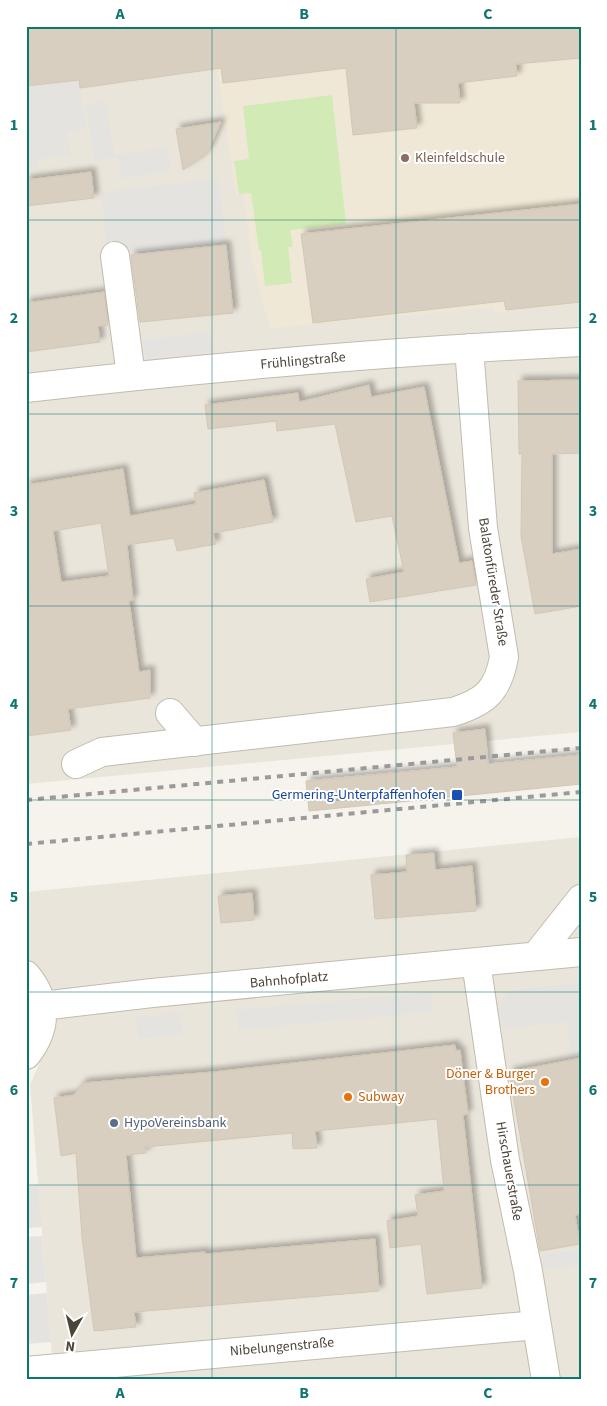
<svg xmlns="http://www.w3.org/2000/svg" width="607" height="1406" viewBox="0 0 607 1406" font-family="'Source Sans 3',sans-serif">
  <defs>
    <filter id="shadow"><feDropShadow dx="4.5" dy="-4.5" stdDeviation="2.5" flood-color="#0004"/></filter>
  </defs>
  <rect width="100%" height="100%" fill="#f6f3ec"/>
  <path fill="#eae5da" d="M26,26H581V732L26,784Z
    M581,837V1380H54L30,1085L52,1034L26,966V892Z"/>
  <path fill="#efe8d6" d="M211,26H581V304L495,312L493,307L270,328L252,261L243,193L236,195Z"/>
  <path fill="#d2eab5" d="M332,95L346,224L290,230L293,247H288L292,283L265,286L261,250H259L251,193L239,194L234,161L249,159L243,106Z"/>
  <path fill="#e5e3e0" d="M79,80L86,129L67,132L70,155L38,159V168L26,170V86Z
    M106,101L114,155L168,148L171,171L121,178L118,157L94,160L86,104Z
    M218,179L226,243L108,257L101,192Z
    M210,332L212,352L146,360L143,340Z
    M581,983V1053L571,1055L567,1022L503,1029L498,1002L511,990Z
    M431,992L433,1012L238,1030L236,1010Z
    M180,1013L183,1034L138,1039L136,1017Z
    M38,1185L42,1227L26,1228V1186Z
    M42,1236L46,1282L26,1284V1237Z
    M581,1249V1264L544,1269L542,1254Z
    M47,1293L51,1342L26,1344V1295Z"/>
  <path fill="#d8cfc1" stroke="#d3c7b4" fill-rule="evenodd" filter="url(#shadow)" d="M26,26H453V29L486,26H581V58L516,64L517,76L458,83L460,103H414L417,128L353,135L346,68L223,83L221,68L80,88L79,80L26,86Z
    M221,122L209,149L201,158L183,170L176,129Z
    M91,172L94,198L26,206V180Z
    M581,204V302L506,310L504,301L313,323L301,234Z
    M226,245L233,313L140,322L131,255Z
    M104,292L108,325L98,326L100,342L26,352V303Z
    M581,380V453L552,454V554L581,549V606L535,614L521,536L522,454H519L518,381Z
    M369,385L371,397L424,387L459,563L472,561L476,585L370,602L366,579L404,572L392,516L356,522L335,424L277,431L276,421L208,429L205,405L298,393L299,402Z
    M123,469L130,516L196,504L194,493L264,480L273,522L213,533L216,544L177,551L174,538L127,545L133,600L129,601L139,672L150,670V698L68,709L71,730L26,736V485ZM101,523L109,576L61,582L53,531Z
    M485,729L488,764L581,755V784L309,811L306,781L457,767L453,733Z
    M434,853L435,870L472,866L476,911L375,919L371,875L407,872L406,855Z
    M252,893L254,920L221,923L218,896Z
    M455,1045L456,1051L460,1050L468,1114L463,1115L482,1288L427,1294L421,1244L390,1248L387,1221L418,1216L415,1195L444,1191L437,1119L315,1131L317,1148L293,1149L292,1133L145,1147L146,1153L126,1155L136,1258L205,1252V1254L375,1239L379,1291L134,1312L136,1327L94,1331L82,1237L76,1153L61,1156L54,1098L74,1095L83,1083L213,1072Z
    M581,1058V1214L575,1215L580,1244L540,1251L509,1072Z"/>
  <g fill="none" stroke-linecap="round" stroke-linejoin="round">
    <defs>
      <path id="minor" d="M115,256L131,376
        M26,388C211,367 396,351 581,342
        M170,713L195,742
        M76,764L102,752L453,712C485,702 498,691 504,657L483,528L469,348
        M536,956L581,899
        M476,962L505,1160L528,1271L546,1380
        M26,975C48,1001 47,1029 26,1055
        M42,1006L152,993L581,952
        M26,1371L537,1325"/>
    </defs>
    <use href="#minor" stroke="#c2bbae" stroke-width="30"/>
    <use href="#minor" stroke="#fff" stroke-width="28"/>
    <path stroke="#9a9a9a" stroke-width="4" stroke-dasharray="6 6" stroke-linecap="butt" d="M26,800L581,748
      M26,844L581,792"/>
  </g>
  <path fill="none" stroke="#0f766e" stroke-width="1" stroke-opacity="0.55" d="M212,26V1380M396,26V1380M26,220H581M26,414H581M26,606H581M26,800H581M26,992H581M26,1185H581"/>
  <circle fill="#8d6e63" stroke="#fff" stroke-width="2" cx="405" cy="158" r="5"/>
  <rect fill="#1a4fb4" stroke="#fff" stroke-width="2" x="451" y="789" width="12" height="12" rx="2.5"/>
  <g fill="#e8710a" stroke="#fff" stroke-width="2">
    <circle cx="545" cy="1082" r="5"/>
    <circle cx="348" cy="1097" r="5"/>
  </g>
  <circle fill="#5c6f8a" stroke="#fff" stroke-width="2" cx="114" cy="1123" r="5"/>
  <g text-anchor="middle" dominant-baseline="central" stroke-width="4" stroke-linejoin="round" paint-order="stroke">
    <g font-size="14" fill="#785e54" stroke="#fff" text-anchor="start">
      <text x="415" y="158">Kleinfeldschule</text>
    </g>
    <g font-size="14" fill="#4b4439" stroke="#fff">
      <text transform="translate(303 361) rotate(-5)">Frühlingstraße</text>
      <text transform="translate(493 582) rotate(81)">Balatonfüreder Straße</text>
      <text transform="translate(289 980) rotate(-5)">Bahnhofplatz</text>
      <text transform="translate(509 1171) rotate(80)">Hirschauerstraße</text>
      <text transform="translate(282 1347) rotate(-5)">Nibelungenstraße</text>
    </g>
    <g font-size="14" fill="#164399" stroke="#fff" text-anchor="end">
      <text x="446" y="795">Germering-Unterpfaffenhofen</text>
    </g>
    <g font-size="14" fill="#c56008" stroke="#fff" text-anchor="end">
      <text x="535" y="1074">Döner &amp; Burger<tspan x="535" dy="16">Brothers</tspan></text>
      <text x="358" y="1097" text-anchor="start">Subway</text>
    </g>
    <g font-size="14" fill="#4e5e75" stroke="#fff" text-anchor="start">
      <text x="124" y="1123">HypoVereinsbank</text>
    </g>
  </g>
  <rect width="607" height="1406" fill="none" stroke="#ffffff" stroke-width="55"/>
  <g transform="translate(72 1334) rotate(188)" stroke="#ffffff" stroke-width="4" paint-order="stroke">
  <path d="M0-4L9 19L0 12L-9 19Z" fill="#4b4439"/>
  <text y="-8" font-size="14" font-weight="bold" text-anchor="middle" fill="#4b4439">N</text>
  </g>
  <rect x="28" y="28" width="552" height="1350" fill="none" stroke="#0f766e" stroke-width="2"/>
  <g font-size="16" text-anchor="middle" font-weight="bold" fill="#0f766e">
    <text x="120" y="19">A</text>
    <text x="304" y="19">B</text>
    <text x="488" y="19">C</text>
    <text x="14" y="130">1</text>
    <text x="593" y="130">1</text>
    <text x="14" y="323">2</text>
    <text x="593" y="323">2</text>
    <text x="14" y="516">3</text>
    <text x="593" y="516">3</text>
    <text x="14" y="709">4</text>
    <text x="593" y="709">4</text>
    <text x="14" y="902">5</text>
    <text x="593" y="902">5</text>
    <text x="14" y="1095">6</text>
    <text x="593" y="1095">6</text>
    <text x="14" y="1288">7</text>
    <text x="593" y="1288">7</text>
    <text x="120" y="1398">A</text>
    <text x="304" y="1398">B</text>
    <text x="488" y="1398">C</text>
  </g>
</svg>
